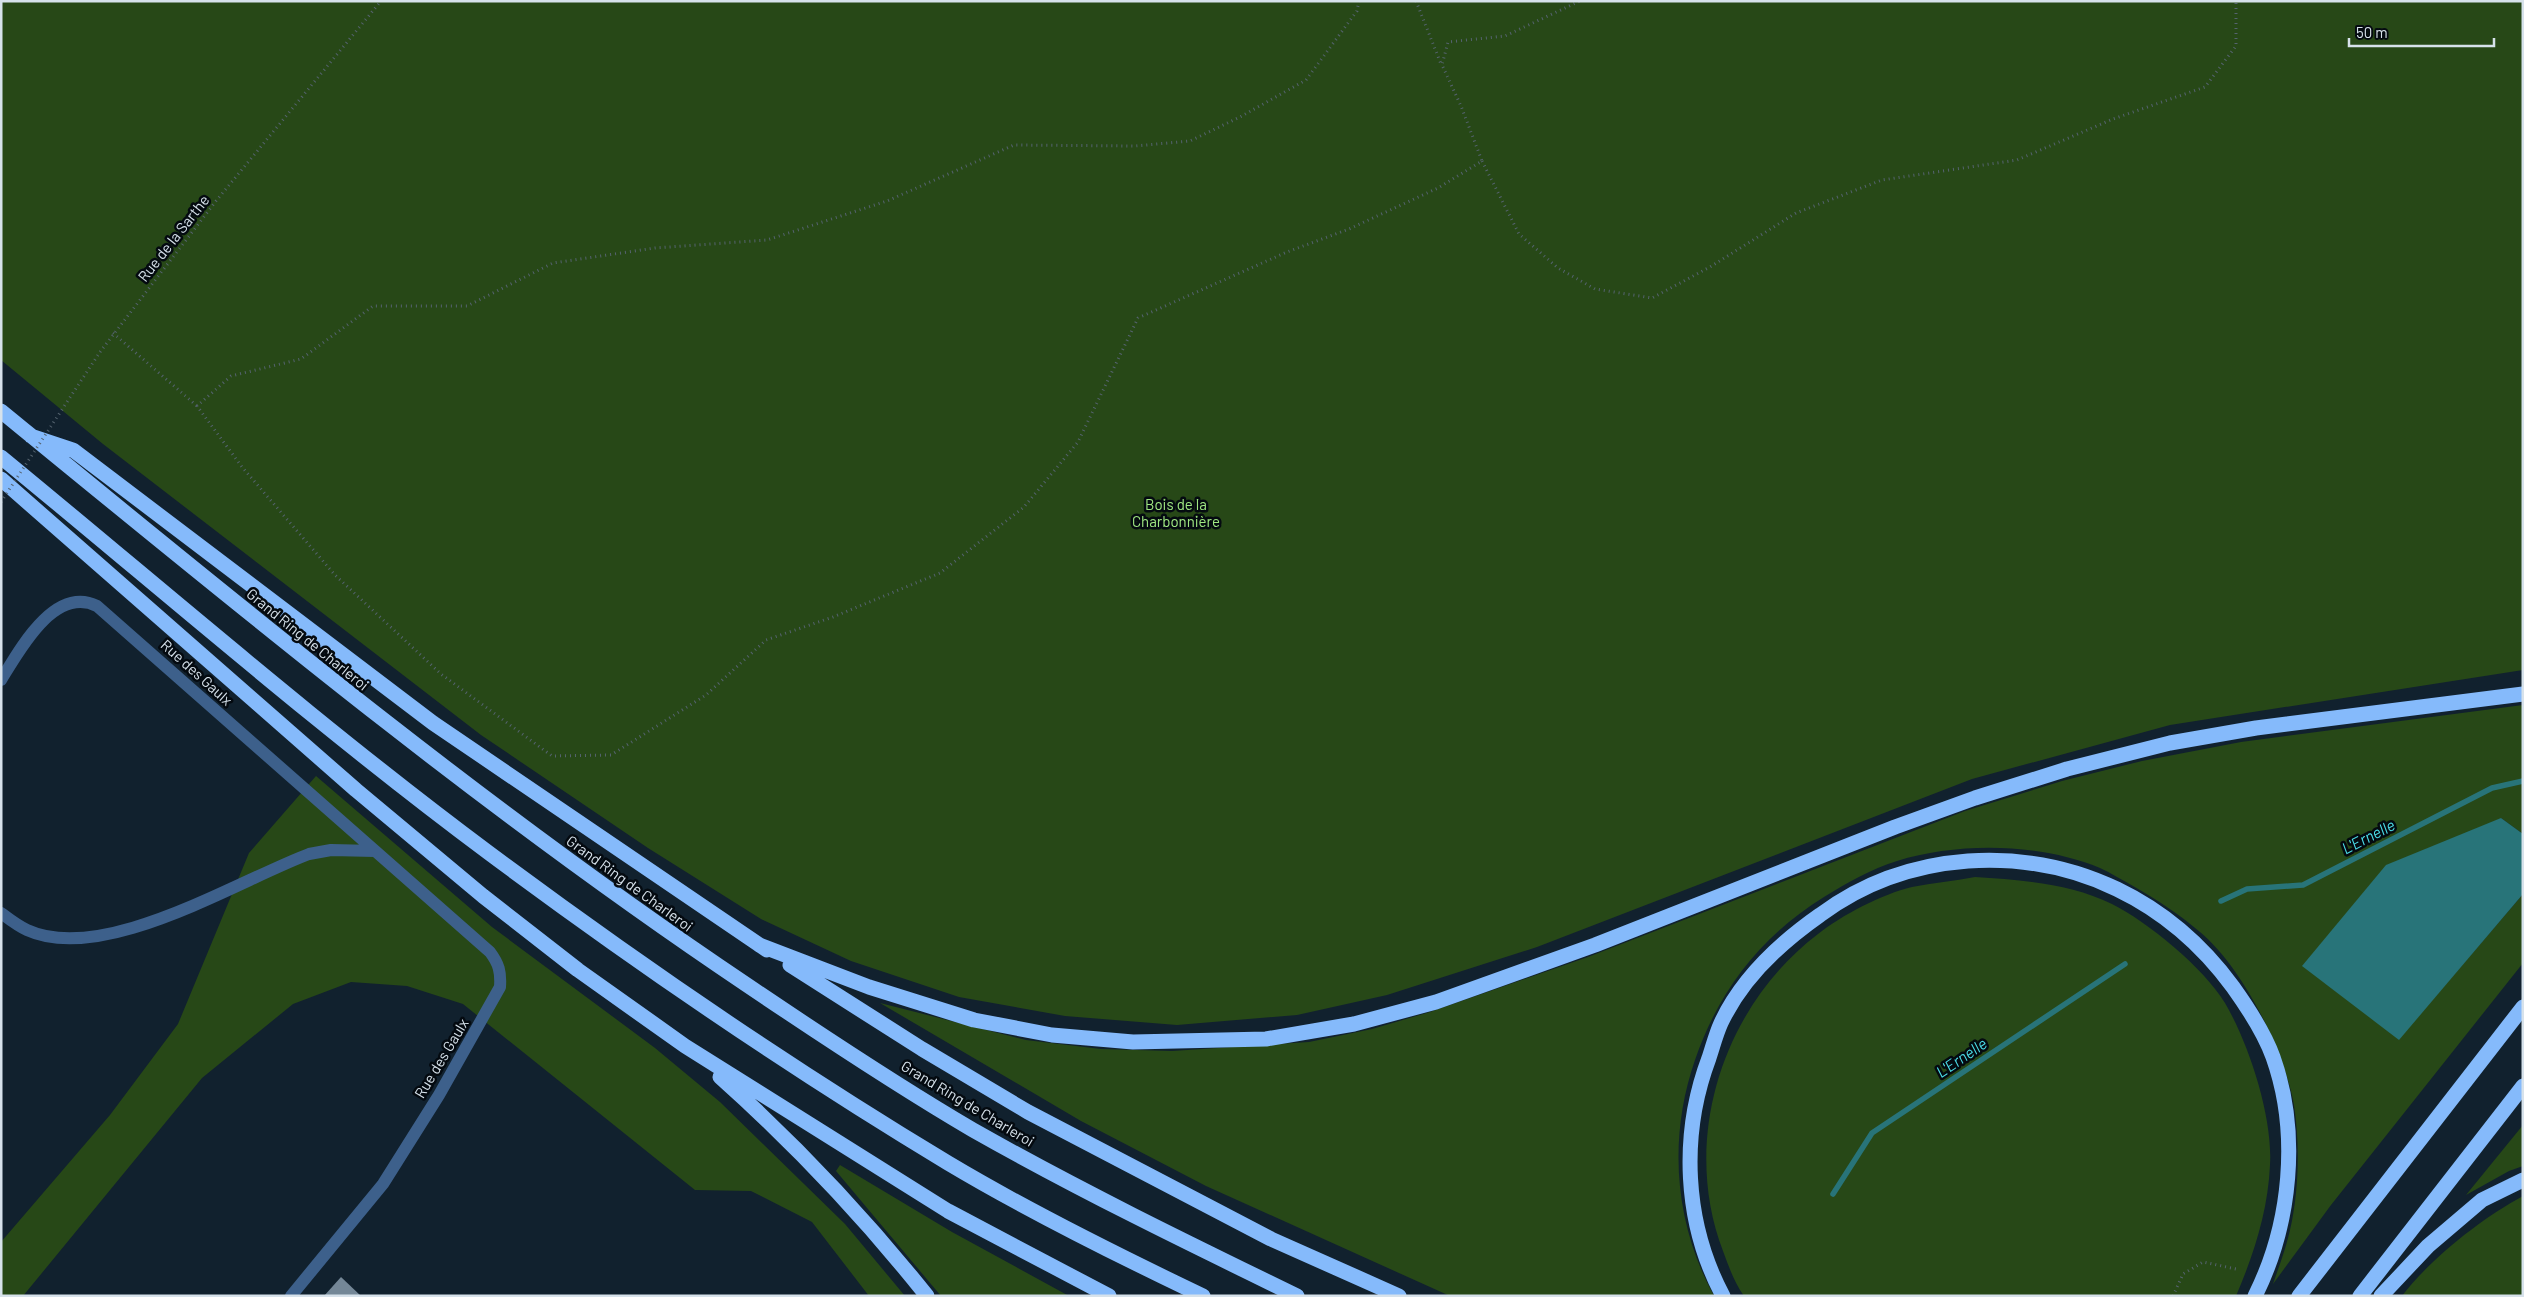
<svg xmlns="http://www.w3.org/2000/svg" width="2524" height="1297" viewBox="0 0 2524 1297" font-family="Barlow,sans-serif">
  <rect width="100%" height="100%" fill="#11212e"/>
  <path fill="#274817" d="M1,1H2523V670L2170,725L1972,779L1537,947L1387,995L1297,1015L1177,1025L1065,1016L959,997L851,961L761,919L648,848L481,735L103,444L1,360Z
    M2523,705V834L2501,818L2398,1040L2523,894V963L2331,1205L2273,1284C2279,1266 2286,1248 2290,1230C2299,1191 2300,1144 2294,1105C2284,1050 2243,968 2200,932C2179,914 2156,899 2133,886C2122,880 2111,873 2100,868C2039,843 1959,842 1897,861C1871,869 1847,883 1824,897C1761,936 1719,990 1695,1060C1668,1138 1674,1223 1714,1296H1450L1206,1186L1081,1121L880,1003L1026,1040L1101,1049L1172,1051L1309,1042L1372,1029L1430,1012L1588,957L1965,811L2062,781L2142,761L2241,742Z
    M316,776L492,927L655,1048L720,1102L845,1224L905,1296H869L812,1222L751,1191L695,1190L463,1004L407,986L351,982L293,1004L202,1078L23,1296L1,1295V1242L110,1115L178,1024L249,853Z
    M1975,877C2021,880 2070,883 2112,904C2148,922 2204,968 2225,1003C2249,1044 2273,1117 2270,1165C2268,1211 2254,1254 2236,1296H1744C1734,1282 1729,1267 1723,1251C1680,1139 1723,1006 1818,934C1842,915 1882,894 1912,887C1933,883 1954,881 1975,877Z
    M2523,1125V1166L2509,1171L2466,1195Z
    M840,1165L952,1232L1069,1296H941L836,1171Z
    M2523,1196V1296H2402C2430,1259 2482,1218 2523,1196Z"/>
  <path fill="#287479" d="M2501,818L2523,834V894L2399,1040L2302,966L2386,865Z"/>
  <g fill="none" stroke-linecap="round" stroke-linejoin="round">
    <path stroke="#287479" stroke-width="5.5" d="M2221,901L2247,889L2303,885L2492,788L2523,781
      M1833,1194L1872,1133L2125,964"/>
  </g>
  <path fill="#748797" d="M341,1277L361,1296H324Z"/>
  <g fill="none" stroke-linecap="round" stroke-linejoin="round">
    <path stroke="#55636f" stroke-width="3" stroke-dasharray="1 4" stroke-linecap="butt" d="M1359,1L1357,11L1306,80L1240,117L1190,141L1135,146L1014,145L887,201L767,240L655,248L553,263L467,306H373L301,359L231,376L197,406L242,467L335,575L441,674L552,756L611,755L706,695L766,640L833,617L940,573L1024,507L1078,442L1138,318L1287,252L1349,229L1438,188L1482,161L1461,106L1442,65L1448,42L1505,36L1580,1
      M1416,1L1441,64
      M1482,161L1519,234L1558,268L1595,289L1652,298L1710,267L1796,213L1882,180L2017,160L2113,119L2205,87L2236,46V1
      M113,333L197,406
      M100,352L216,201L381,1
      M2173,1296L2183,1274L2203,1262L2236,1269"/>
    <path stroke="#3d608b" stroke-width="12" d="M1,680C19,651 54,585 97,606L490,952C499,964 501,972 500,987L439,1095L383,1184L291,1296
      M1,913C9,919 18,926 27,930C103,965 237,881 309,854L331,850L375,851"/>
    <path stroke="#85bafb" stroke-width="15" d="M1,411C244,610 486,810 747,985C821,1035 896,1085 973,1130C1079,1190 1188,1243 1297,1296
      M31,436L73,450L433,723L767,950
      M1,457C163,590 321,728 489,853C637,963 790,1068 948,1163C1030,1212 1117,1255 1203,1296
      M1,479L356,790L483,896L578,970L685,1046L948,1211L1109,1296
      M759,945L869,987L974,1020L1052,1035L1133,1042L1266,1039L1354,1024L1436,1002L1595,945L1895,827L1975,798L2067,769L2170,743L2256,728L2523,694
      M790,965L922,1049L1028,1112L1271,1239L1399,1296
      M720,1077C795,1144 864,1217 927,1296
      M1723,1296C1684,1223 1680,1135 1709,1058C1713,1046 1716,1034 1721,1023C1742,978 1780,943 1820,915C1863,883 1914,865 1968,861C2075,854 2170,901 2233,987C2248,1008 2264,1032 2273,1057C2300,1133 2291,1224 2255,1296
      M2299,1296L2523,1007
      M2360,1296L2523,1086
      M2381,1296L2428,1246L2482,1200L2523,1180"/>
    <path stroke="#55636f" stroke-width="3" stroke-dasharray="1 4" stroke-linecap="butt" d="M1,502L100,352"/>
  </g>
  <g text-anchor="middle" dominant-baseline="central" stroke-width="5" stroke-linejoin="round" paint-order="stroke">
    <g font-size="15" fill="#d7e2eb" stroke="#040a10">
      <text transform="translate(173 238) rotate(-52)">Rue de la Sarthe</text>
      <text transform="translate(308 639) rotate(39)">Grand Ring de Charleroi</text>
      <text transform="translate(197 672) rotate(42)">Rue des Gaulx</text>
      <text transform="translate(630 883) rotate(36)">Grand Ring de Charleroi</text>
      <text transform="translate(441 1058) rotate(-59)">Rue des Gaulx</text>
      <text transform="translate(968 1103) rotate(31)">Grand Ring de Charleroi</text>
    </g>
    <g font-size="15" fill="#a0e882" stroke="#040a10">
      <text x="1176" y="504">Bois de la<tspan x="1176" dy="17">Charbonnière</tspan></text>
    </g>
    <g font-size="16" font-style="italic" fill="#4bdbe6" stroke="#040a10">
      <text transform="translate(2368 836) rotate(-27)">L'Ernelle</text>
      <text transform="translate(1961 1057) rotate(-34)">L'Ernelle</text>
    </g>
  </g>
  <rect width="2524" height="1297" fill="none" stroke="#d7e2eb" stroke-width="5"/>
  <path d="M2349 38v8h145v-8" fill="none" stroke="#d7e2eb" stroke-width="2.5"/>
  <text x="2356" y="38" font-size="15" fill="#d7e2eb" stroke="#040a10" stroke-width="4" paint-order="stroke">50 m</text>
</svg>
